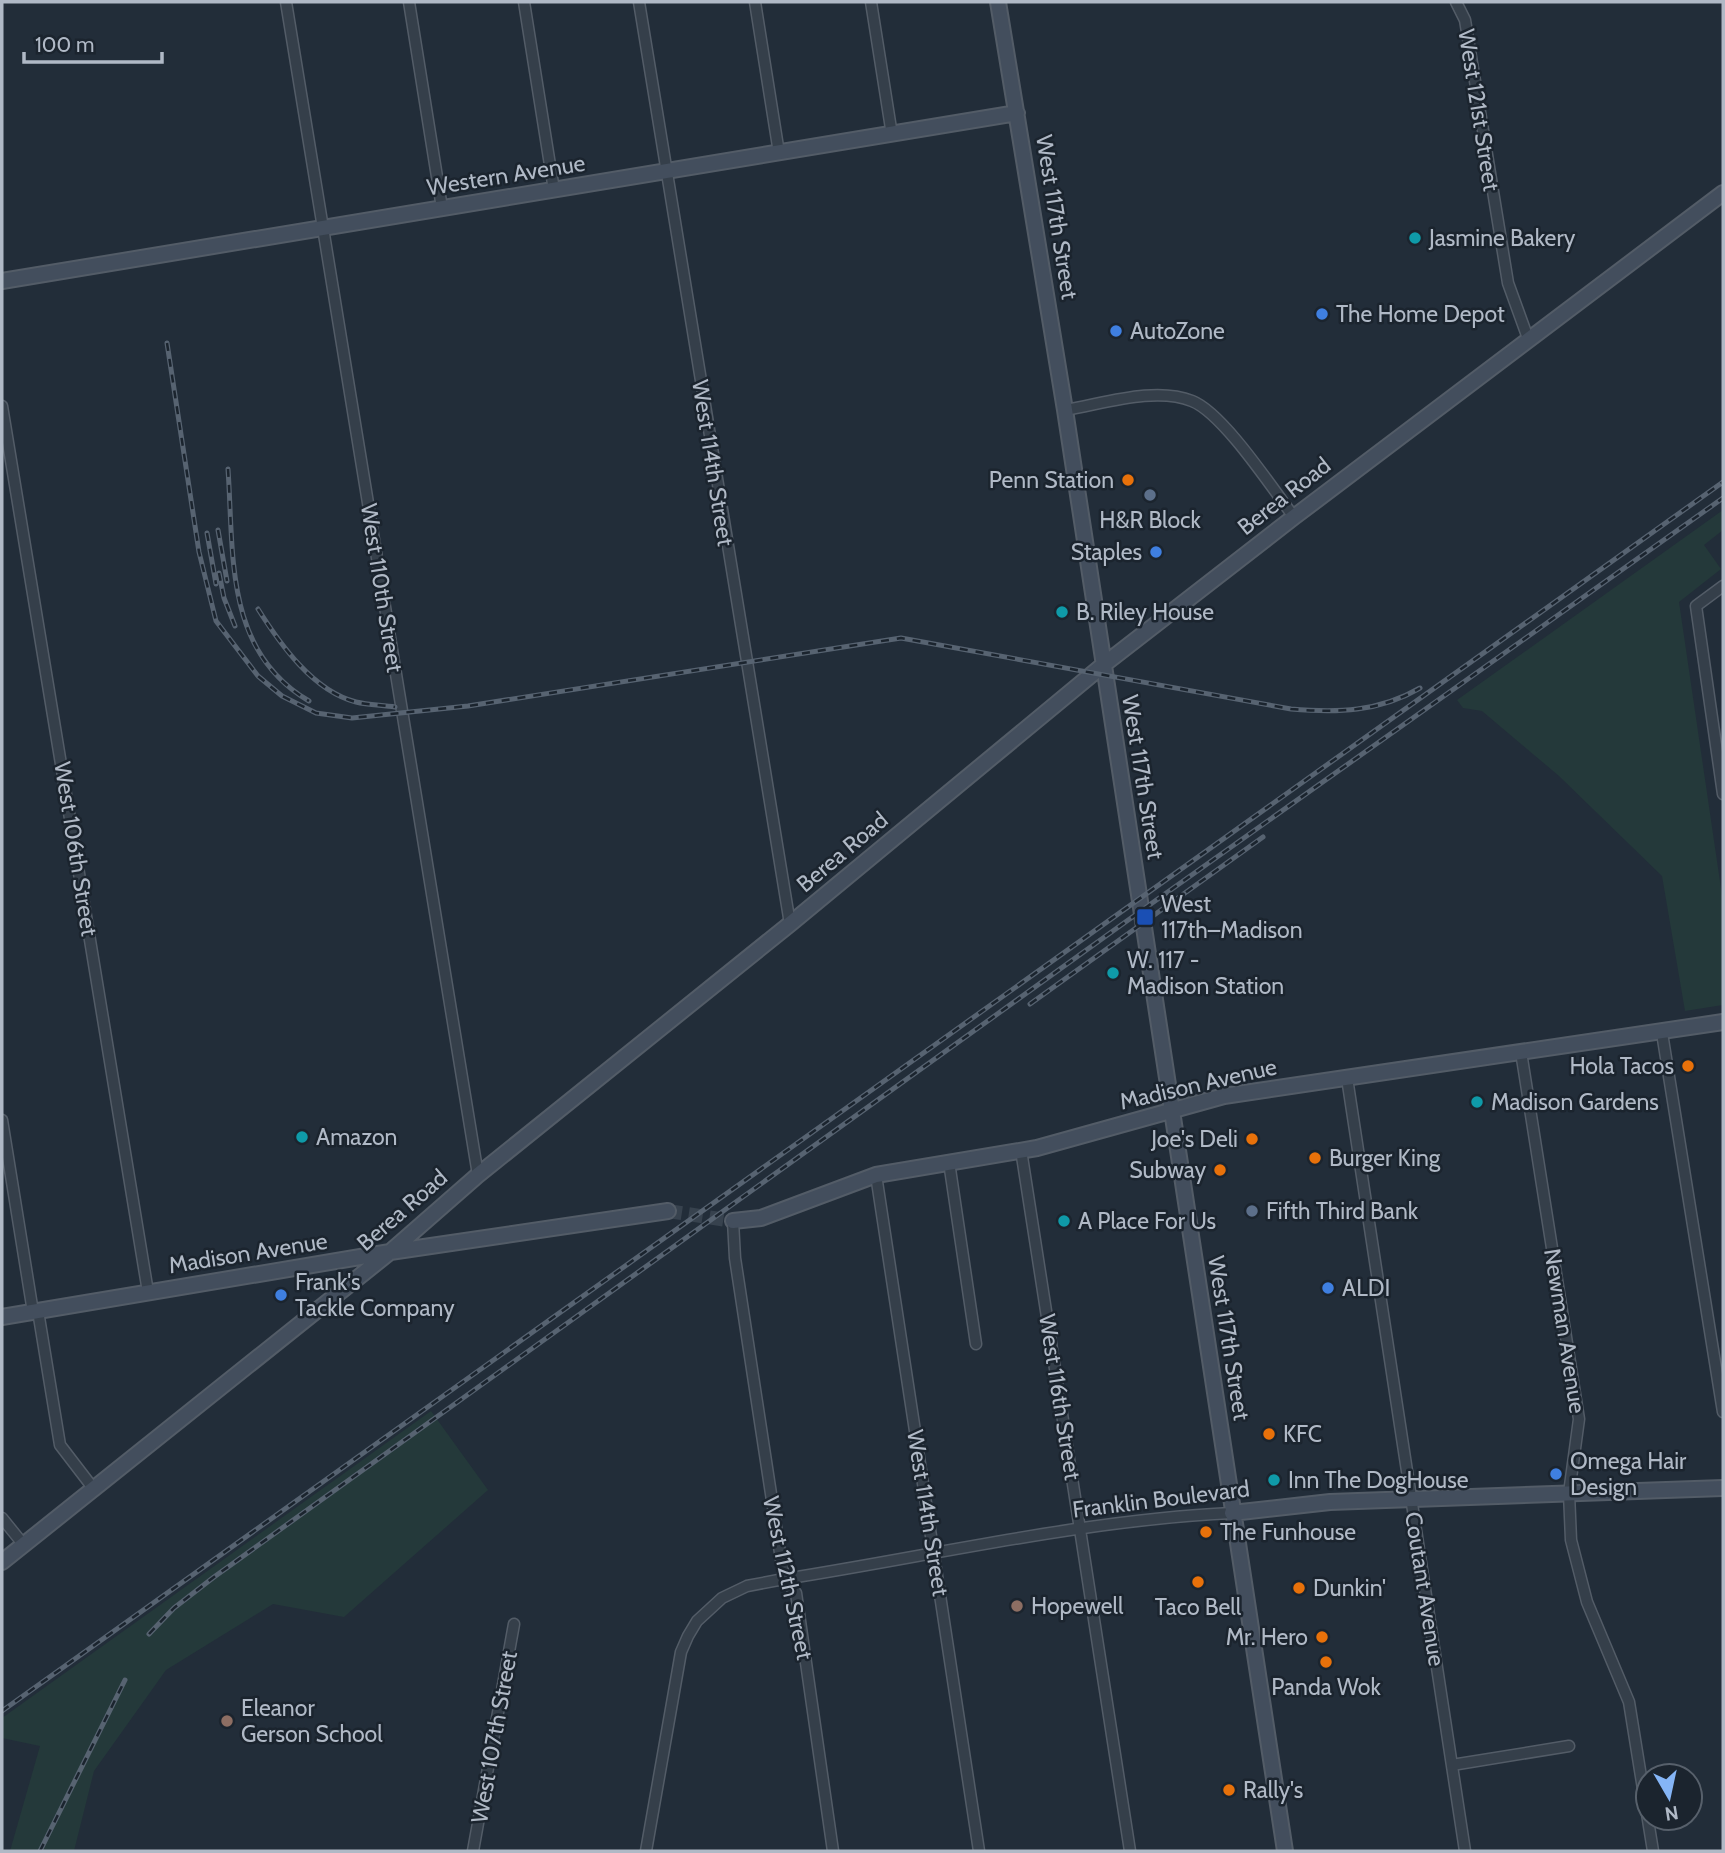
<svg xmlns="http://www.w3.org/2000/svg" width="1725" height="1853" viewBox="0 0 1725 1853" font-family="Cabin,sans-serif">
  <rect width="100%" height="100%" fill="#222d39"/>
  <path fill="#24393a" d="M1723,510V530L1704,545L1721,569L1679,602L1723,902V1005L1685,1011L1662,876L1559,776L1482,711L1463,708L1457,700Z
    M431,1411L488,1490L344,1617L273,1604L166,1670L94,1771L74,1851H10L40,1746L2,1738V1718Z"/>
  <g fill="none" stroke-linecap="round" stroke-linejoin="round">
    <path stroke="#37424e" stroke-width="14" stroke-dasharray="14 7" stroke-linecap="butt" d="M668,1211L733,1221"/>
    <defs>
      <path id="street" d="M286,2L478,1175
        M409,2L442,208
        M524,2L554,190
        M639,2L790,924
        M755,2L779,153
        M871,2L892,135
        M1456,2L1465,20L1508,283L1529,341
        M2,406L148,1292
        M1065,410C1103,404 1155,386 1192,401C1223,413 1272,488 1294,517
        M1723,586L1696,606L1723,794
        M1662,1033L1723,1412
        M1521,1052L1579,1419L1569,1493L1571,1540L1587,1602L1629,1702L1653,1851
        M1347,1078L1465,1851
        M2,1120L33,1312
        M1021,1150L1130,1851
        M949,1162L976,1344
        M876,1175L979,1851
        M733,1221L735,1258L784,1579L796,1593L833,1851
        M38,1311L60,1445L93,1488
        M2,1518L23,1544
        M1452,1765L1569,1746
        M473,1851L514,1624
        M646,1851L681,1652L688,1636L697,1621L722,1598L747,1586L784,1579C931,1556 1083,1520 1232,1513"/>
      <path id="secondary" d="M998,2L1065,410L1285,1851
        M2,281L1017,113
        M733,1221L761,1218L876,1175L1037,1148L1224,1096L1723,1022
        M2,1317L390,1252L668,1211
        M1232,1513L1330,1502L1723,1488
        M2,1562L390,1252L478,1175L790,924L1102,666L1294,517L1723,193"/>
    </defs>
    <use href="#street" stroke="#535c67" stroke-width="13"/>
    <use href="#secondary" stroke="#535c67" stroke-width="18"/>
    <use href="#street" stroke="#353f4a" stroke-width="10"/>
    <use href="#secondary" stroke="#434e5d" stroke-width="14"/>
    <defs>
      <path id="rail" d="M167,343L199,552L216,621L258,676L282,696L316,713L352,718L468,706L901,638L1291,709C1337,713 1379,712 1420,688
        M228,469C234,555 224,651 309,701
        M218,530L227,581
        M207,533L216,584
        M219,573L224,598L235,626
        M258,609C280,644 313,691 356,702C368,705 382,705 395,707
        M1030,1004L1263,837
        M149,1634L174,1608L214,1577L1124,923L1723,498
        M2,1711L1723,482
        M40,1851L125,1680"/>
    </defs>
    <use href="#rail" stroke="#576371" stroke-width="5"/>
    <use href="#rail" stroke="#1b242e" stroke-width="2.5" stroke-dasharray="8" stroke-linecap="butt"/>
  </g>
  <g fill="#0f9aa8" stroke="#1b242e" stroke-width="2.5">
    <circle cx="1415" cy="238" r="7"/>
    <circle cx="1062" cy="612" r="7"/>
    <circle cx="1113" cy="973" r="7"/>
    <circle cx="1477" cy="1102" r="7"/>
    <circle cx="302" cy="1137" r="7"/>
    <circle cx="1064" cy="1221" r="7"/>
    <circle cx="1274" cy="1480" r="7"/>
  </g>
  <g fill="#3f7fe0" stroke="#1b242e" stroke-width="2.5">
    <circle cx="1322" cy="314" r="7"/>
    <circle cx="1116" cy="331" r="7"/>
    <circle cx="1156" cy="552" r="7"/>
    <circle cx="1328" cy="1288" r="7"/>
    <circle cx="281" cy="1295" r="7"/>
    <circle cx="1556" cy="1474" r="7"/>
  </g>
  <g fill="#e8710a" stroke="#1b242e" stroke-width="2.5">
    <circle cx="1128" cy="480" r="7"/>
    <circle cx="1688" cy="1066" r="7"/>
    <circle cx="1252" cy="1139" r="7"/>
    <circle cx="1315" cy="1158" r="7"/>
    <circle cx="1220" cy="1170" r="7"/>
    <circle cx="1269" cy="1434" r="7"/>
    <circle cx="1206" cy="1532" r="7"/>
    <circle cx="1198" cy="1582" r="7"/>
    <circle cx="1299" cy="1588" r="7"/>
    <circle cx="1322" cy="1637" r="7"/>
    <circle cx="1326" cy="1662" r="7"/>
    <circle cx="1229" cy="1790" r="7"/>
  </g>
  <g fill="#5c6f8a" stroke="#1b242e" stroke-width="2.5">
    <circle cx="1150" cy="495" r="7"/>
    <circle cx="1252" cy="1211" r="7"/>
  </g>
  <rect fill="#1a4fb4" stroke="#1b242e" stroke-width="2.5" x="1136" y="908" width="18" height="18" rx="3.5"/>
  <g fill="#8d6e63" stroke="#1b242e" stroke-width="2.5">
    <circle cx="1017" cy="1606" r="7"/>
    <circle cx="227" cy="1721" r="7"/>
  </g>
  <g text-anchor="middle" dominant-baseline="central" stroke-width="5" stroke-linejoin="round" paint-order="stroke">
    <g font-size="23" fill="#b0b9c6" stroke="#1b242e">
      <text transform="translate(1479 110) rotate(81)">West 121st Street</text>
      <text transform="translate(506 175) rotate(-9)">Western Avenue</text>
      <text transform="translate(1057 217) rotate(81)">West 117th Street</text>
      <text transform="translate(713 463) rotate(81)">West 114th Street</text>
      <text transform="translate(1284 496) rotate(-38)">Berea Road</text>
      <text transform="translate(382 588) rotate(81)">West 110th Street</text>
      <text transform="translate(1143 777) rotate(81)">West 117th Street</text>
      <text transform="translate(76 849) rotate(81)">West 106th Street</text>
      <text transform="translate(842 852) rotate(-40)">Berea Road</text>
      <text transform="translate(1198 1084) rotate(-13)">Madison Avenue</text>
      <text transform="translate(402 1210) rotate(-41)">Berea Road</text>
      <text transform="translate(248 1253) rotate(-9)">Madison Avenue</text>
      <text transform="translate(1565 1331) rotate(81)">Newman Avenue</text>
      <text transform="translate(1229 1338) rotate(81)">West 117th Street</text>
      <text transform="translate(1060 1397) rotate(81)">West 116th Street</text>
      <text transform="translate(1161 1499) rotate(-7)">Franklin Boulevard</text>
      <text transform="translate(928 1513) rotate(81)">West 114th Street</text>
      <text transform="translate(788 1578) rotate(78)">West 112th Street</text>
      <text transform="translate(1425 1589) rotate(81)">Coutant Avenue</text>
      <text transform="translate(494 1737) rotate(-80)">West 107th Street</text>
    </g>
    <g font-size="23" fill="#b0b9c6" stroke="#1b242e" text-anchor="start">
      <text x="1429" y="238">Jasmine Bakery</text>
      <text x="1336" y="314">The Home Depot</text>
      <text x="1130" y="331">AutoZone</text>
      <text x="1114" y="480" text-anchor="end">Penn Station</text>
      <text x="1150" y="520" text-anchor="middle">H&amp;R Block</text>
      <text x="1142" y="552" text-anchor="end">Staples</text>
      <text x="1076" y="612">B. Riley House</text>
      <text x="1161" y="904">West<tspan x="1161" dy="26">117th–Madison</tspan></text>
      <text x="1127" y="960">W. 117 -<tspan x="1127" dy="26">Madison Station</tspan></text>
      <text x="1674" y="1066" text-anchor="end">Hola Tacos</text>
      <text x="1491" y="1102">Madison Gardens</text>
      <text x="316" y="1137">Amazon</text>
      <text x="1238" y="1139" text-anchor="end">Joe's Deli</text>
      <text x="1329" y="1158">Burger King</text>
      <text x="1206" y="1170" text-anchor="end">Subway</text>
      <text x="1266" y="1211">Fifth Third Bank</text>
      <text x="1078" y="1221">A Place For Us</text>
      <text x="295" y="1282">Frank's<tspan x="295" dy="26">Tackle Company</tspan></text>
      <text x="1342" y="1288">ALDI</text>
      <text x="1283" y="1434">KFC</text>
      <text x="1570" y="1461">Omega Hair<tspan x="1570" dy="26">Design</tspan></text>
      <text x="1288" y="1480">Inn The DogHouse</text>
      <text x="1220" y="1532">The Funhouse</text>
      <text x="1313" y="1588">Dunkin'</text>
      <text x="1031" y="1606">Hopewell</text>
      <text x="1198" y="1607" text-anchor="middle">Taco Bell</text>
      <text x="1308" y="1637" text-anchor="end">Mr. Hero</text>
      <text x="1326" y="1687" text-anchor="middle">Panda Wok</text>
      <text x="241" y="1708">Eleanor<tspan x="241" dy="26">Gerson School</tspan></text>
      <text x="1243" y="1790">Rally's</text>
    </g>
  </g>
  <rect width="1725" height="1853" fill="none" stroke="#b0b9c6" stroke-width="7"/>
  <g transform="translate(1669 1797) rotate(171)"><circle r="33" fill="#1b242e" stroke="#57606b" stroke-width="2"/>
  <path d="M0-5L12 26L0 18L-12 26Z" fill="#85b5f6"/>
  <text y="-10" font-size="19" font-weight="bold" text-anchor="middle" fill="#b0b9c6">N</text>
  </g>
  <path d="M24 52v10h138v-10" fill="none" stroke="#b0b9c6" stroke-width="3.5"/>
  <text x="35" y="52" font-size="21" fill="#b0b9c6" stroke="#1b242e" stroke-width="5" paint-order="stroke">100 m</text>
</svg>
